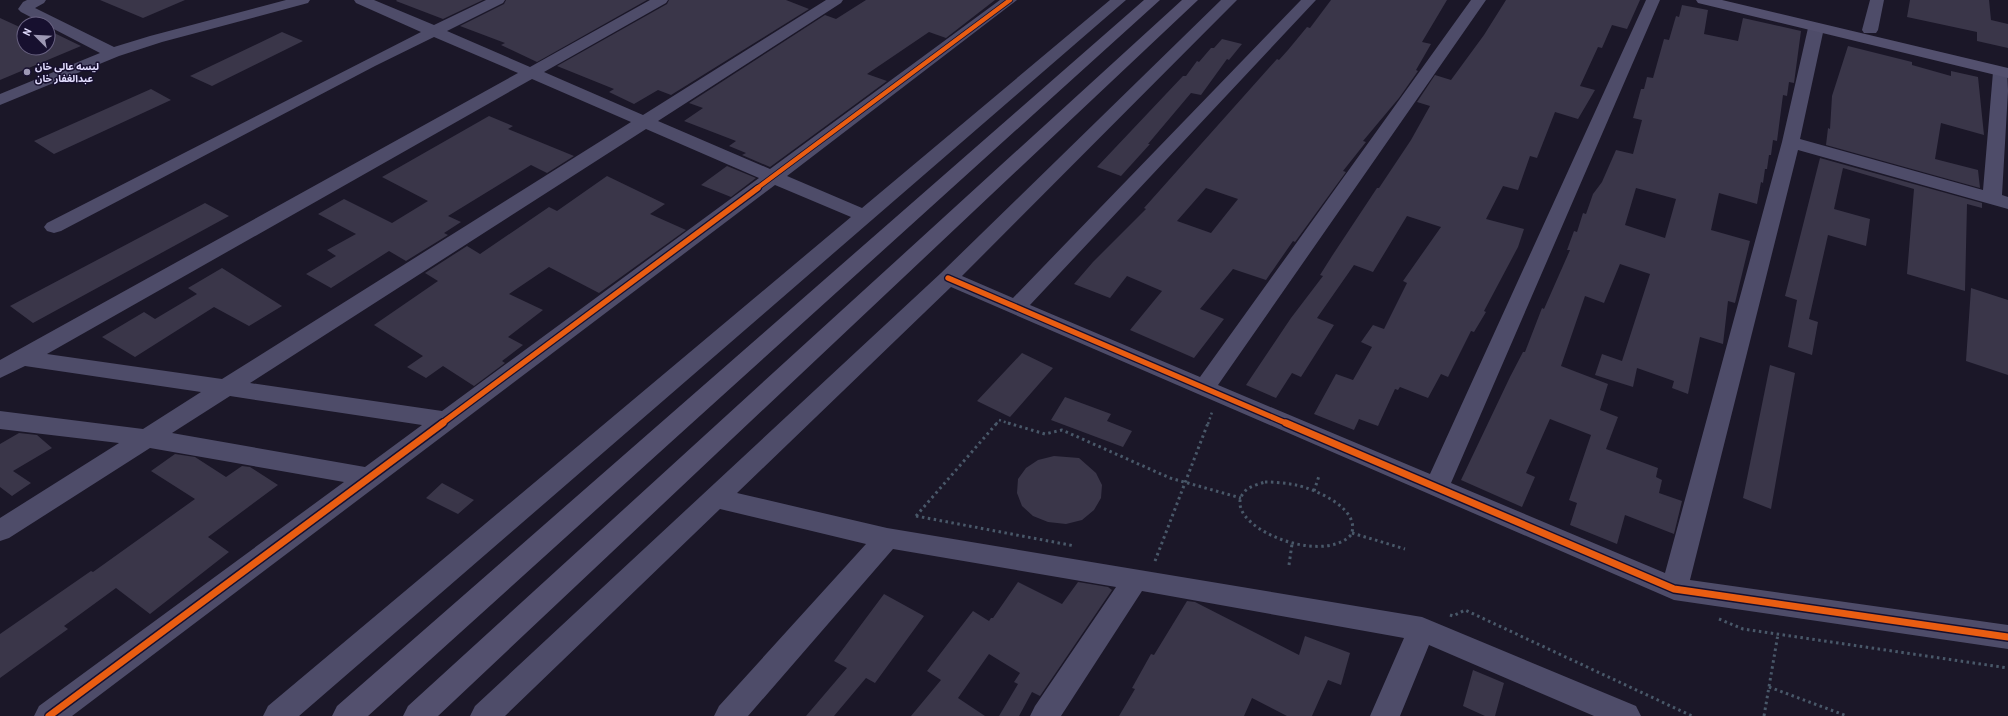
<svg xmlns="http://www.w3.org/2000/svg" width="2008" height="716" viewBox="0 0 2008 716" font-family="'Archivo Narrow','Noto Sans Arabic',sans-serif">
  <rect width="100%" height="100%" fill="#1b1728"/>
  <path fill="#3a3649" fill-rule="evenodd" d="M100,0H185L143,18Z
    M397,0H483L443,19L396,1Z
    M506,0H647L537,62L501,45L505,43L460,26L504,4Z
    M669,0H786L809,9L671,95L658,90L634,104L609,92L614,89L557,66L667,4Z
    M866,0H995L946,38L929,32L867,74L887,81L770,167L742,155L746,153L729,146L736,141L684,121L703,108L689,103L825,15L836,19Z
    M1331,0H1447L1422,42L1431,44L1416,70L1418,71L1399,98L1363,141L1366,142L1343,171L1346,172L1295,242L1293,241L1266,280L1233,269L1200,309L1224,319L1194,358L1130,330L1162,291L1127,276L1110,298L1074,284L1093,262L1146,209L1144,208L1277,59L1279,60L1288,50L1307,27L1310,28ZM1206,188L1238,199L1211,233L1177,221Z
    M1506,0H1640L1627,29L1612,25L1602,48L1598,47L1580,86L1595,90L1578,119L1555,112L1537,158L1530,156L1518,190L1503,186L1486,219L1524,229L1518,247L1484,311L1486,312L1474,332L1471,331L1448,377L1441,374L1428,398L1400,387L1398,390L1395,389L1378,426L1359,419L1354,430L1314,414L1336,374L1353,380L1372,347L1361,342L1373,325L1384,329L1407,283L1403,281L1441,227L1407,216L1373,272L1354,265L1317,318L1334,325L1301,377L1292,373L1276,398L1246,385L1291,318L1323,276L1320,275L1332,256L1377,188H1379L1411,140L1430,106L1417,102L1435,75L1451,80L1484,35Z
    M1910,0H1989L1991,20L2008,24V48L1977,41V32L1907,17Z
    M1682,5L1708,10L1704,34L1738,41L1743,18L1801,31L1794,83L1789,82L1787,96L1783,95L1777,141L1773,140L1771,155H1769L1767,169H1765L1763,183L1761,182L1757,204L1719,193L1711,230L1750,241L1735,303L1728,301L1723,344L1700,337L1688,394L1672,388L1674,381L1637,368L1633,387L1595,375L1602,354L1622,361L1650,274L1620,264L1604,303L1585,296L1561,366L1608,384L1600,410L1618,417L1606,449L1658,468L1656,477L1662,480L1659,493L1682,501L1674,534L1625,515L1617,544L1570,525L1577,503L1569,500L1591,435L1550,419L1526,473L1535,477L1522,507L1461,480L1510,377L1523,352H1525L1542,308L1544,309L1570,250H1567L1574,231L1577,232L1583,213L1586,214L1593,194L1602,182L1616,150L1633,154L1642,120L1633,118L1641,89H1644L1647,77L1653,78L1664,39L1669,40L1676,16L1679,17ZM1636,188L1676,199L1665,238L1625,225Z
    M0,18L24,29V48H48V32L50,31L81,46L0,80Z
    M282,32L303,41L212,86L190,76Z
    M1222,39L1242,44L1229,60L1227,59L1201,95L1191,93L1148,144H1150L1121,176L1097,167L1183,76H1186L1197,61L1199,62L1211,48H1214Z
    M1848,46L1912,62V65L1951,76V71L1978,77L1984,135L1941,123L1935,159L1978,170L1980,188L1826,145L1828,128L1830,129L1832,96Z
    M151,89L171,100L54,154L34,141Z
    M489,116L513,126L508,129L574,156L547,173L531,165L448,216L461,222L444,233L448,235L406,261L389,251L331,288L306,274L336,256L327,250L356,234L318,214L344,199L392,223L428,201L382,177Z
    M1820,158L1982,203V208L1967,204L1965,291L1907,274L1914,189L1843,168L1834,209L1870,219L1866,246L1828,235L1809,319L1818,322L1812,355L1788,347L1797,300L1785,296Z
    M727,166L756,178L731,197L701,185Z
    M607,176L665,204L650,214L686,230L599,293L549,267L509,294L543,310L508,337L523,345L502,361L505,363L474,386L443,366L426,378L407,367L423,356L374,325L438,281L425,273L467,246L480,254L549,207L557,211Z
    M205,203L229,216L33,323L10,306Z
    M222,268L282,306L249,326L214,307L135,357L102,337L144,312L155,319L197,294L188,288Z
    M1971,288L2008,300V375L1966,361Z
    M1022,353L1053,368L1010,417L977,401Z
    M1770,365L1795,373L1771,509L1743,498Z
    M1065,397L1111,414L1107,421L1132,431L1123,447L1051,420Z
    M19,433L37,435L52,448L13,471L31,483L12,496L0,487V444Z
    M175,454L195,457L226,477L242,466L250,467L278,485L208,537L229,552L150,614L116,588L64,626L68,629L0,678V634L91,571L93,572L195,499L151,471Z
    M1054,456L1079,458L1096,473L1102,485L1101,498L1094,510L1082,520L1066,524L1048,522L1033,516L1022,506L1017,493L1018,479L1026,468L1038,460Z
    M442,483L474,500L458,514L426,498Z
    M1018,582L1062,604L1078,582L1108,587L1112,590L1040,696L1032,692L1019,716H999L1018,684L1014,682L1020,673L989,654L958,698L985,716H911L941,680L927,671L973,611L989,621L991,618H993Z
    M884,594L924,616L875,683L866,678L834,716H806L847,668L834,661Z
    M1187,601L1195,602L1299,655L1305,636L1350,653L1341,685L1328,680L1312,716H1287L1252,698L1244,716H1119L1135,689L1132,688L1151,654L1154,655Z
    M1473,670L1504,683L1495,716H1485L1463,706Z"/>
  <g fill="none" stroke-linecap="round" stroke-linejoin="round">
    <path stroke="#495869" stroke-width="2.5" stroke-dasharray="2 3" stroke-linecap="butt" d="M996,424L999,420L1011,424
      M1208,424L1212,412"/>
    <path stroke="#495869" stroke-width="3" stroke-dasharray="2.5 3.5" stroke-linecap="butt" d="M1008,423L1045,434L1062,430L1170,478L1241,498
      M1265,482C1275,482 1286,483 1296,485C1315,489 1362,509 1351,535C1319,568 1216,522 1245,491C1250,486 1259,484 1265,482Z
      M1314,491L1319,476
      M916,516L1075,546
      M916,516L997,423
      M1352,533L1405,549
      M1155,561L1208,423
      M1289,565L1292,544
      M1450,615L1453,616L1465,610L1692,716
      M1719,619L1743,629L2008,668
      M1769,687L1847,716
      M1764,716L1778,634"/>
    <path fill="#4e4c69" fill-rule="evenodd" d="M27,0H46L44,3L35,8L114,47L150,36L286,0H310L308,3L162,42L119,56L0,105V94L100,53L48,26V24H44L21,12L18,9L23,2Z
      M354,0H374L434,25L486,0H505L503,3L447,31L530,67L650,0H668L666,3L544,72L643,115L826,0H843L841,3L658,121L770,169L1000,0H1017L787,176L862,208L1110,0H1126L299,716H263L268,706L851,217L775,185L72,716H34L39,706L344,482L150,448L9,538L0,541V518L119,443L0,429V411L143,429L201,392L25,366L0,378V360L518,73L434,37L375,66L61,231L54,233L47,231L44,227L47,223L421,32L356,3ZM532,79L631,122L222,379L47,354ZM646,129L759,178L442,411L250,383ZM230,396L422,425L365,467L172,433Z
      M1221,0H1237L962,276L1013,298L1301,0H1316L1030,305L1200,377L1471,0H1486L1218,385L1430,474L1646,0H1660L1451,483L1665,573L1782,142L1808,28L1811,25H1821L1824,28L1800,139L1983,190L1993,72L1995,69L2001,67L2007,69L2008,91L2002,195L2008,197V209L1798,150L1690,580L2008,625V649L1674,600L951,287L737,493L887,528L1422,617L1636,706L1641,716H1594L1429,645L1400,716H1370L1404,638L1142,591L1061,716H1030L1035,706L1116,587L893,549L748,716H714L719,706L866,544L720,509L505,716H470L475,706L941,273Z
      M1870,0H1884L1878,30L1876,33H1864L1862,30Z"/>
    <path fill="#53506e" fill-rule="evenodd" d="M1144,0H1160L368,716H332L337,706Z
      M1182,0H1198L438,716H403L408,706Z
      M1696,0H1722L2008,68V78L1698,3Z"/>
    <defs>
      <path id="cycleway-far2" d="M756,189L1010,0"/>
      <path id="cycleway-far1" d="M948,278L1288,424
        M441,424L758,188"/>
      <path id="cycleway" d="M1286,423L1674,589L2008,637
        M49,716L443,423"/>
    </defs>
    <use href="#cycleway-far2" stroke="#17102f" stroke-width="6"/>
    <use href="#cycleway-far1" stroke="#17102f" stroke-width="8"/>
    <use href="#cycleway" stroke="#17102f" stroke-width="10"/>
    <use href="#cycleway-far2" stroke="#e95d12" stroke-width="4.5"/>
    <use href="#cycleway-far1" stroke="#e95d12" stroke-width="5.5"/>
    <use href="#cycleway" stroke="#e95d12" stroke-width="7"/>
  </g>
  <circle fill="#9d98b4" stroke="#17102f" stroke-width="1.5" cx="27" cy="72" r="4"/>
  <g text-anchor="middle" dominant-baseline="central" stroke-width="3" stroke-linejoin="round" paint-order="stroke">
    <g font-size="10" font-weight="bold" fill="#e3deff" stroke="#17102f" text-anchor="start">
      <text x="35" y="66">لیسه عالی خان<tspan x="35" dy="12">عبدالغفار خان</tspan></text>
    </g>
  </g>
  <g transform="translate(36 36) rotate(294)"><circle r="19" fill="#17102f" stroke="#696282"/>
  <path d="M0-3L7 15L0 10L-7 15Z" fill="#9d98b4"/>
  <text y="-6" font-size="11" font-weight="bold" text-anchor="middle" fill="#e3deff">N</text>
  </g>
</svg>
